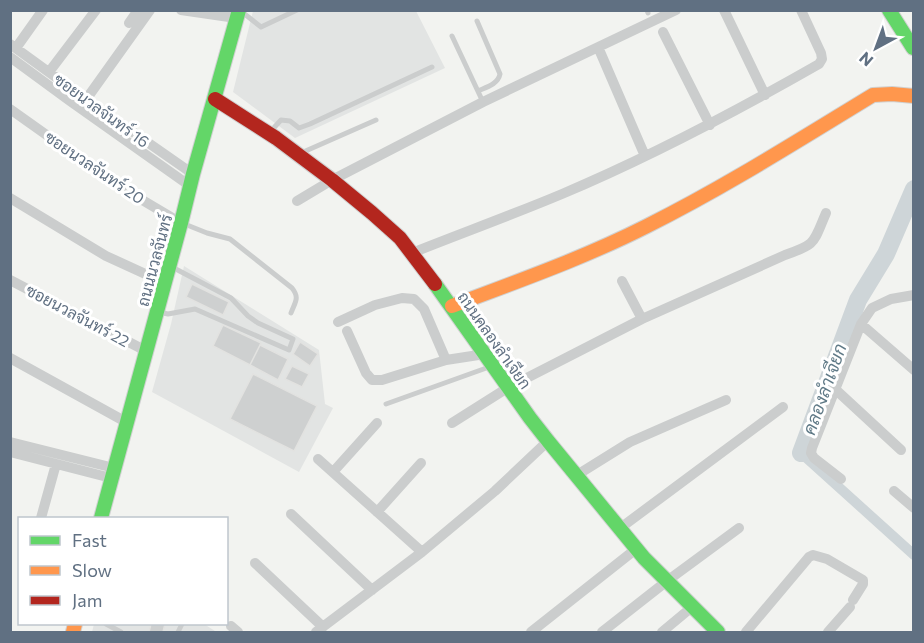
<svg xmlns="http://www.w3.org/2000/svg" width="924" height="643" viewBox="0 0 924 643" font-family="Commissioner,Sarabun,sans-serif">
  <rect width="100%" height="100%" fill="#f2f3f0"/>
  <path fill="#e2e4e3" d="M253,11H416L445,68L295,138L233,92Z
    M184,266L319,350L325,404L333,408L299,472L152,392L171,324Z
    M94,624H204L215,631L214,632H92Z"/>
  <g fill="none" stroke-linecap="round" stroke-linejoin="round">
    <path stroke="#ced5d8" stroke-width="10" d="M801,453L914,555"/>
    <path stroke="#ced5d8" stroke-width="18" d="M801,453L858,300L886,254L914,189"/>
  </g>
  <path fill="#ced0d0" stroke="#e2e2e0" stroke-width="1.5" d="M192,284L229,302L223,315L186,297Z
    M223,325L261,343L250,365L213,346Z
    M300,342L318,354L310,366L293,354Z
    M260,345L288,359L278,380L250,365Z
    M292,366L309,374L302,387L285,379Z
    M253,374L317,406L294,451L230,419Z
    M151,624H165L163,632H149Z"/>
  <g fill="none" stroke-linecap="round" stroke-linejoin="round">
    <defs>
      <path id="fast" d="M889,10L913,48
        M435,284L530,418L548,441L644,558L718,632
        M101,518L181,223L193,174L239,10"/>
      <path id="slow" d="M452,306C518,281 584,258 647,226C725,187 799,140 873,95L892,94L914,96
        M73,632L75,624"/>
      <path id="jam" d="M215,99L276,138L332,180L372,213L400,238L435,284"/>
    </defs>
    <use href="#fast" stroke="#d0d1d1" stroke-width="16"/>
    <use href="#slow" stroke="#d0d1d1" stroke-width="16"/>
    <use href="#jam" stroke="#d0d1d1" stroke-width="16"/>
    <path stroke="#cbcdcd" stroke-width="5" d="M647,10L648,13
      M242,12L261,27L297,10
      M477,21L500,74C498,84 487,87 478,91
      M452,36L483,102
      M270,132L281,120L290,121L299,128L310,124L432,67
      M301,153L376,120
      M182,223L207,233L230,239L292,288C300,298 295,302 291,313
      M158,312L168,314L195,309L289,350L293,339L258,323L248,316L231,298L170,266
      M386,404L492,366
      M106,624L121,632
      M178,632L182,624"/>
    <path stroke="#cbcdcd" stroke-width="10" d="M181,10L236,18
      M724,10L765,95
      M129,23L138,10
      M663,32L710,125
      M10,44L94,105L193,174
      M598,47L645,156
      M16,48L43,10
      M10,57L70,101L190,186
      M49,72L96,10
      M90,94L150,10
      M10,109L117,185L181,223
      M10,198L106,256L165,283
      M297,201L332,180L483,102L676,10
      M412,253C462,233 512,215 562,194C650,157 735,112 819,64L822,59L821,53L801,10
      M10,280L146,351
      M622,281L642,319
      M338,322L375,305L402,298L414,299L424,309L446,360L485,354
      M861,324L914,370
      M347,331L366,373L372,380H382L446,360
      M10,358L126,422
      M835,389L901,450
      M452,423L509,387L642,319L785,255C817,244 813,243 826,213
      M10,442L114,468
      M10,452L111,478
      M318,459L422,552
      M333,472L377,423
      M577,475L630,442L726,400
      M841,479L814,458L811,453L812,448L861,324L872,308L891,299L914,295
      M894,491L914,508
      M377,512L421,463
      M291,514L372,590
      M41,518L56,464
      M619,529L783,407
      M255,563L323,627
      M231,626L238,632
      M316,632L422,552L495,491L548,441
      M531,632L636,549
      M602,632L667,581L739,528
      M662,632L692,607
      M746,632L809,557L813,555L827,559L863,580V584L853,600
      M828,632L850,607"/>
    <use href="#fast" stroke="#63d668" stroke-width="14"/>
    <use href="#slow" stroke="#ff974d" stroke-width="14"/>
    <use href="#jam" stroke="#b3261e" stroke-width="14"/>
  </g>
  <g text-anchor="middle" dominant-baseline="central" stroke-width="6" stroke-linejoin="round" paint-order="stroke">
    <g font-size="16" fill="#607082" stroke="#fff">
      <text transform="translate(102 110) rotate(36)">ซอยนวลจันทร์ 16</text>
      <text transform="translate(95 167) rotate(34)">ซอยนวลจันทร์ 20</text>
      <text transform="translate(154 260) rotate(-75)">ถนนนวลจันทร์</text>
      <text transform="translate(78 315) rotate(28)">ซอยนวลจันทร์ 22</text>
      <text transform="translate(495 340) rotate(55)">ถนนคลองลำเจียก</text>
    </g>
    <g font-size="18" font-style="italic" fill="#607a87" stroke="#fff">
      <text transform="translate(824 389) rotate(-70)">คลองลำเจียก</text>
    </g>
  </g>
  <rect width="924" height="643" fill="none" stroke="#607082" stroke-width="24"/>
  <rect x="18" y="517" width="210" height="108" fill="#ffffff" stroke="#bfc6cd" stroke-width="1.5"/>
  <rect x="30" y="536" width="30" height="9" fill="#63d668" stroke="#bfc6cd" stroke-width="1.5"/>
  <text x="72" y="547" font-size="18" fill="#607082">Fast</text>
  <rect x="30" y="566" width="30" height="9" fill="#ff974d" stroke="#bfc6cd" stroke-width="1.5"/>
  <text x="72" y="577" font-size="18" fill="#607082">Slow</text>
  <rect x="30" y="596" width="30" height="9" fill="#b3261e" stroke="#bfc6cd" stroke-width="1.5"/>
  <text x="72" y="607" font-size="18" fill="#607082">Jam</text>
  <g transform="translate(876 48) rotate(221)" stroke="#ffffff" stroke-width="4.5" paint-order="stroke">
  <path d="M0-4.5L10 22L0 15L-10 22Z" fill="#607082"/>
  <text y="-9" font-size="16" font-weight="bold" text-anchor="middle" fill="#607082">N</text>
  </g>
</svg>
